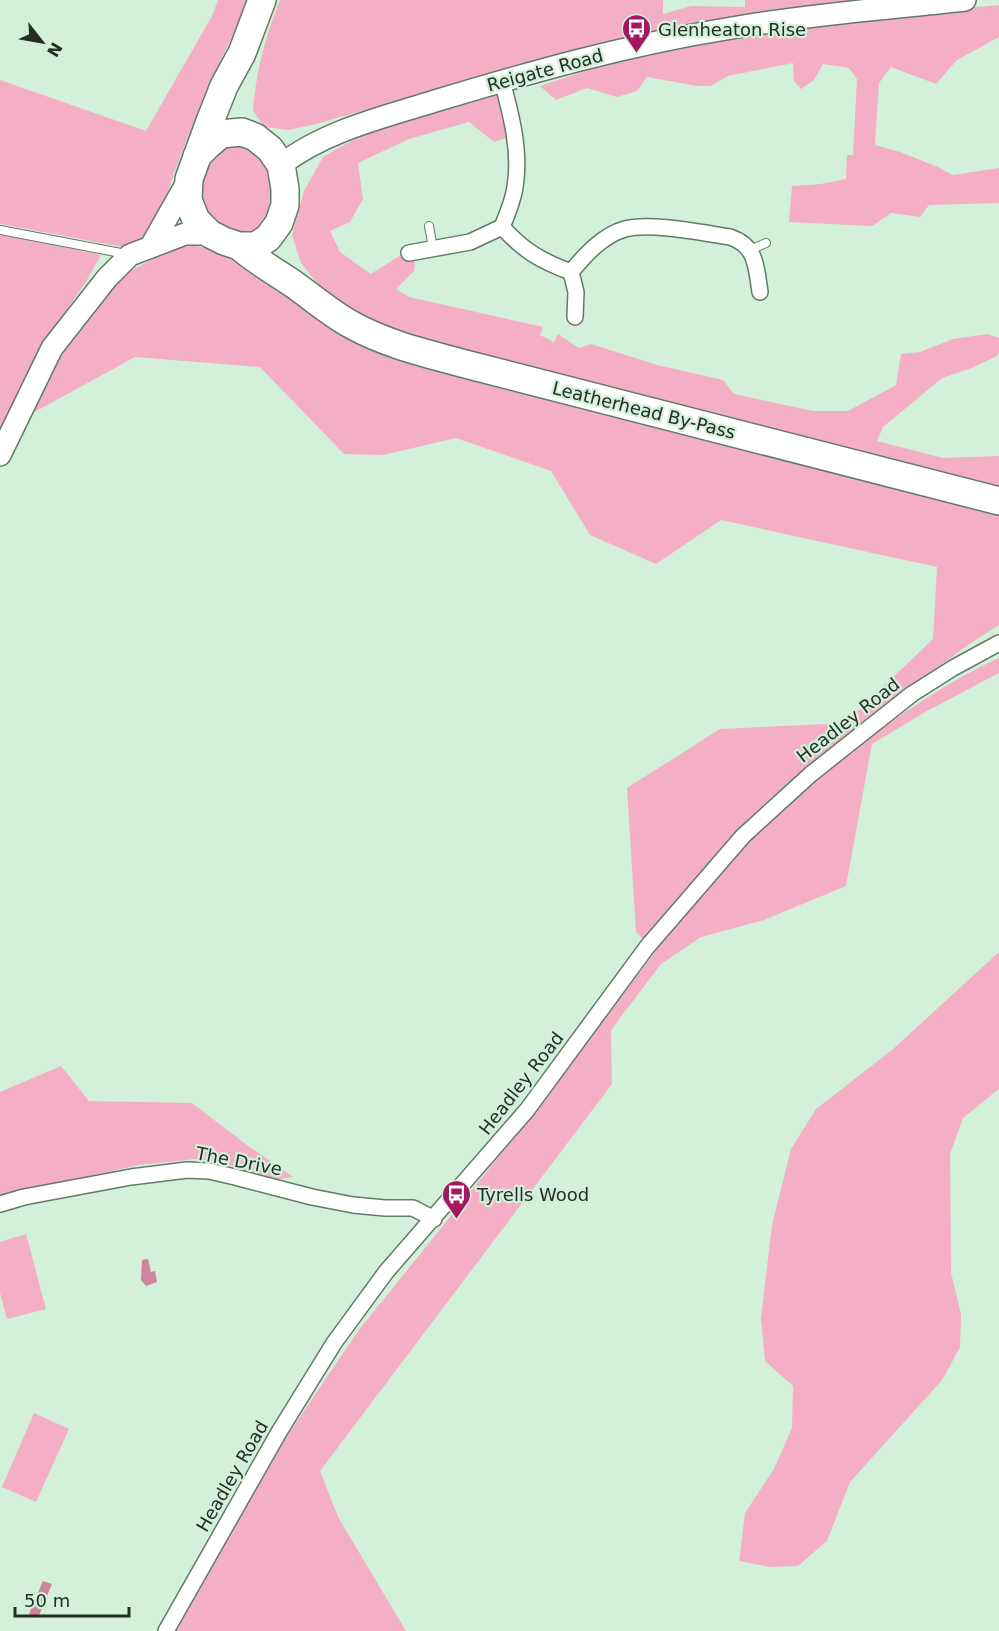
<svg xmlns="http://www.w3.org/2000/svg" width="999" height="1631" viewBox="0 0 999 1631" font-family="'DejaVu Sans',sans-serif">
  <rect width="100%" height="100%" fill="#d3f0da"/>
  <path fill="#f4afc7" d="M218,0H249C223,55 197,111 176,168C168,187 164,217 151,232C143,241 134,245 123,247L0,224V80L146,131L212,16Z
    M280,0H663V14L691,6L745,7V0H918L530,63L316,124L288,130L265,127L253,111C256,71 265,37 280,0Z
    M999,5V37L957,60L936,84L891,67L879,83L875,145L900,152L938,167L953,175L999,168V203L929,205L920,217L891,213L872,226L789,222L792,186L821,184L846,179L847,155H853L857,79L849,68L823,64L814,80L801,89L794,81L793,63L728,76L711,86H697L647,77L637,91L617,97L587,88L556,100L540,86L619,60L709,42L934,11Z
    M496,91L505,112L506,138L494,142L469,122L409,139L358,163L363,199L350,222L330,231L340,252L371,274L404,253L415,261L414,271L396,289L409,297L543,327L540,335L554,342L558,334L579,348L591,344L657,365L723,380L734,394L813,411H848L896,385L901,354L920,352L953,339L987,334L999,338V352L997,356L972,368L942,378L883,427L877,441L943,458L999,456V486L865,457L405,338L366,321L326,294L301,263L292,235L304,191L323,157L367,132Z
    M233,143L253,151L264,160L274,188L269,216L260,231L247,238L211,220L203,204L201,185L214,151Z
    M0,234L101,255L87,280L55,327L0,432Z
    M185,243C240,254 284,292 328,324L999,514V625L968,645L857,727L867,738C910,709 952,679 999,658V673L927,711L872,744L846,886L764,920L701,937L661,964L611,1030L612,1084L320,1471L338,1517L406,1631H175L277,1451L358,1331L534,1113L656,951L636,932L627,788L720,729L845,723L933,639L937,567L721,520L656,564L590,535L551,471L456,438L383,455L344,454L260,367L135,357L29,415L72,337L124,274Z
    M999,952V1089L963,1118L950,1154L951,1273L961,1314L960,1347L943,1379L850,1482L827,1541L798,1566L769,1567L739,1561L745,1513L774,1469L792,1428L793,1386L765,1361L761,1318L772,1225L791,1149L816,1109L892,1050Z
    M61,1066L89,1101L192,1103L247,1145L293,1177L273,1180L226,1164L195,1159L139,1165L0,1196V1092Z
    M26,1234L46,1309L7,1319L0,1293V1242Z
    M34,1413L69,1429L36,1502L2,1487Z"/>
  <path fill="#cf85a0" d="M148,1259L151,1272L155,1271L157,1282L146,1286L141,1280L142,1260Z
    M43,1581L52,1584L38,1618L29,1614Z"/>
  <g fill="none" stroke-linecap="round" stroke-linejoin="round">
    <defs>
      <path id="lane" d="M429,226L433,248
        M0,230L126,254
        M750,250L766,243"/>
      <path id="street" d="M502,81C511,114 521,152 515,187C513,201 507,215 502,227C524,251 541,261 571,272L576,292L575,317
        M409,253L470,242L502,227
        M571,272C585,255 603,235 625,229C649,222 703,233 730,237C757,246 756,267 760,292
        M0,1204L24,1197L131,1177L187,1170L209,1171L235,1177L312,1197L353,1205L385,1208H413L434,1219
        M166,1631L279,1432L334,1343L386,1272L527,1110L647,947L743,836L811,774L912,694L953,668L999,643"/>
      <path id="secondary" d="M281,165C324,131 384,117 435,101C531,72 627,45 726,29C805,15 885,9 965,0
        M151,246L189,179
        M0,455L52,348L107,278L130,255L185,234H210"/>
      <path id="highway" d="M197,156L208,145L221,134L242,132L255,137L270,149L281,165L285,189V205L279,223L268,238L256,246H239L224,241L210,234L196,220L188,200L189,179L209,124L224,86L242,53L262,0
        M239,246C255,260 274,271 292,283C312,297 330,313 352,325C388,345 429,354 469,365L999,501"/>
    </defs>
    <use href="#lane" stroke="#617b67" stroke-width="10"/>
    <use href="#street" stroke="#617b67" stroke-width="18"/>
    <use href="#secondary" stroke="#617b67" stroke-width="24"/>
    <use href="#highway" stroke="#617b67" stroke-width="30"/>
    <use href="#lane" stroke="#fff" stroke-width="8"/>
    <use href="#street" stroke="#fff" stroke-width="15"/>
    <use href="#secondary" stroke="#fff" stroke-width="21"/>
    <use href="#highway" stroke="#fff" stroke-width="27"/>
  </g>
  <defs>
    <symbol id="bus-pin" viewBox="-11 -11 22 30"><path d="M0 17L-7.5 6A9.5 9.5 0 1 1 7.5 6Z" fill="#a31860" stroke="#d3f0da"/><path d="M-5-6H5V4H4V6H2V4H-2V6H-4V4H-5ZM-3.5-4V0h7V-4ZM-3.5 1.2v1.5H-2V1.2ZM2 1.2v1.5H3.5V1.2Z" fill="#fff"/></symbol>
  </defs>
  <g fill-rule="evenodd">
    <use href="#bus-pin" x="620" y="12" width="33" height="45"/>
    <use href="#bus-pin" x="440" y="1178" width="33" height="45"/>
  </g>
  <g text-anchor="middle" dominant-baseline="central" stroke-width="4.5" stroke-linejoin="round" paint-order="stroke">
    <g font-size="18" fill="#232e26" stroke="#d3f0da" text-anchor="start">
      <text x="658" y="29">Glenheaton Rise</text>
      <text x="477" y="1194">Tyrells Wood</text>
    </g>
    <g font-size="18" fill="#232e26" stroke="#d3f0da">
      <text transform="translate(545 70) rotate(-15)">Reigate Road</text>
      <text transform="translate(644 410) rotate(14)">Leatherhead By-Pass</text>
      <text transform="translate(848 720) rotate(-38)">Headley Road</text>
      <text transform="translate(521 1083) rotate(-52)">Headley Road</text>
      <text transform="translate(239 1161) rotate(11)">The Drive</text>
      <text transform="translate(232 1476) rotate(-60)">Headley Road</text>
    </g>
  </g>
  <g transform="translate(42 42) rotate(121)" stroke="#d3f0da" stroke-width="4.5" paint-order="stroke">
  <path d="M0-4.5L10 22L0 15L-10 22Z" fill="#232e26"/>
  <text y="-9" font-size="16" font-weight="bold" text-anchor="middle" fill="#232e26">N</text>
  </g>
  <path d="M15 1607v9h114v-9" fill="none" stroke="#232e26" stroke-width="3"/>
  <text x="24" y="1607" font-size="18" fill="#232e26" stroke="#d3f0da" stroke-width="4.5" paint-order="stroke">50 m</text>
</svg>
